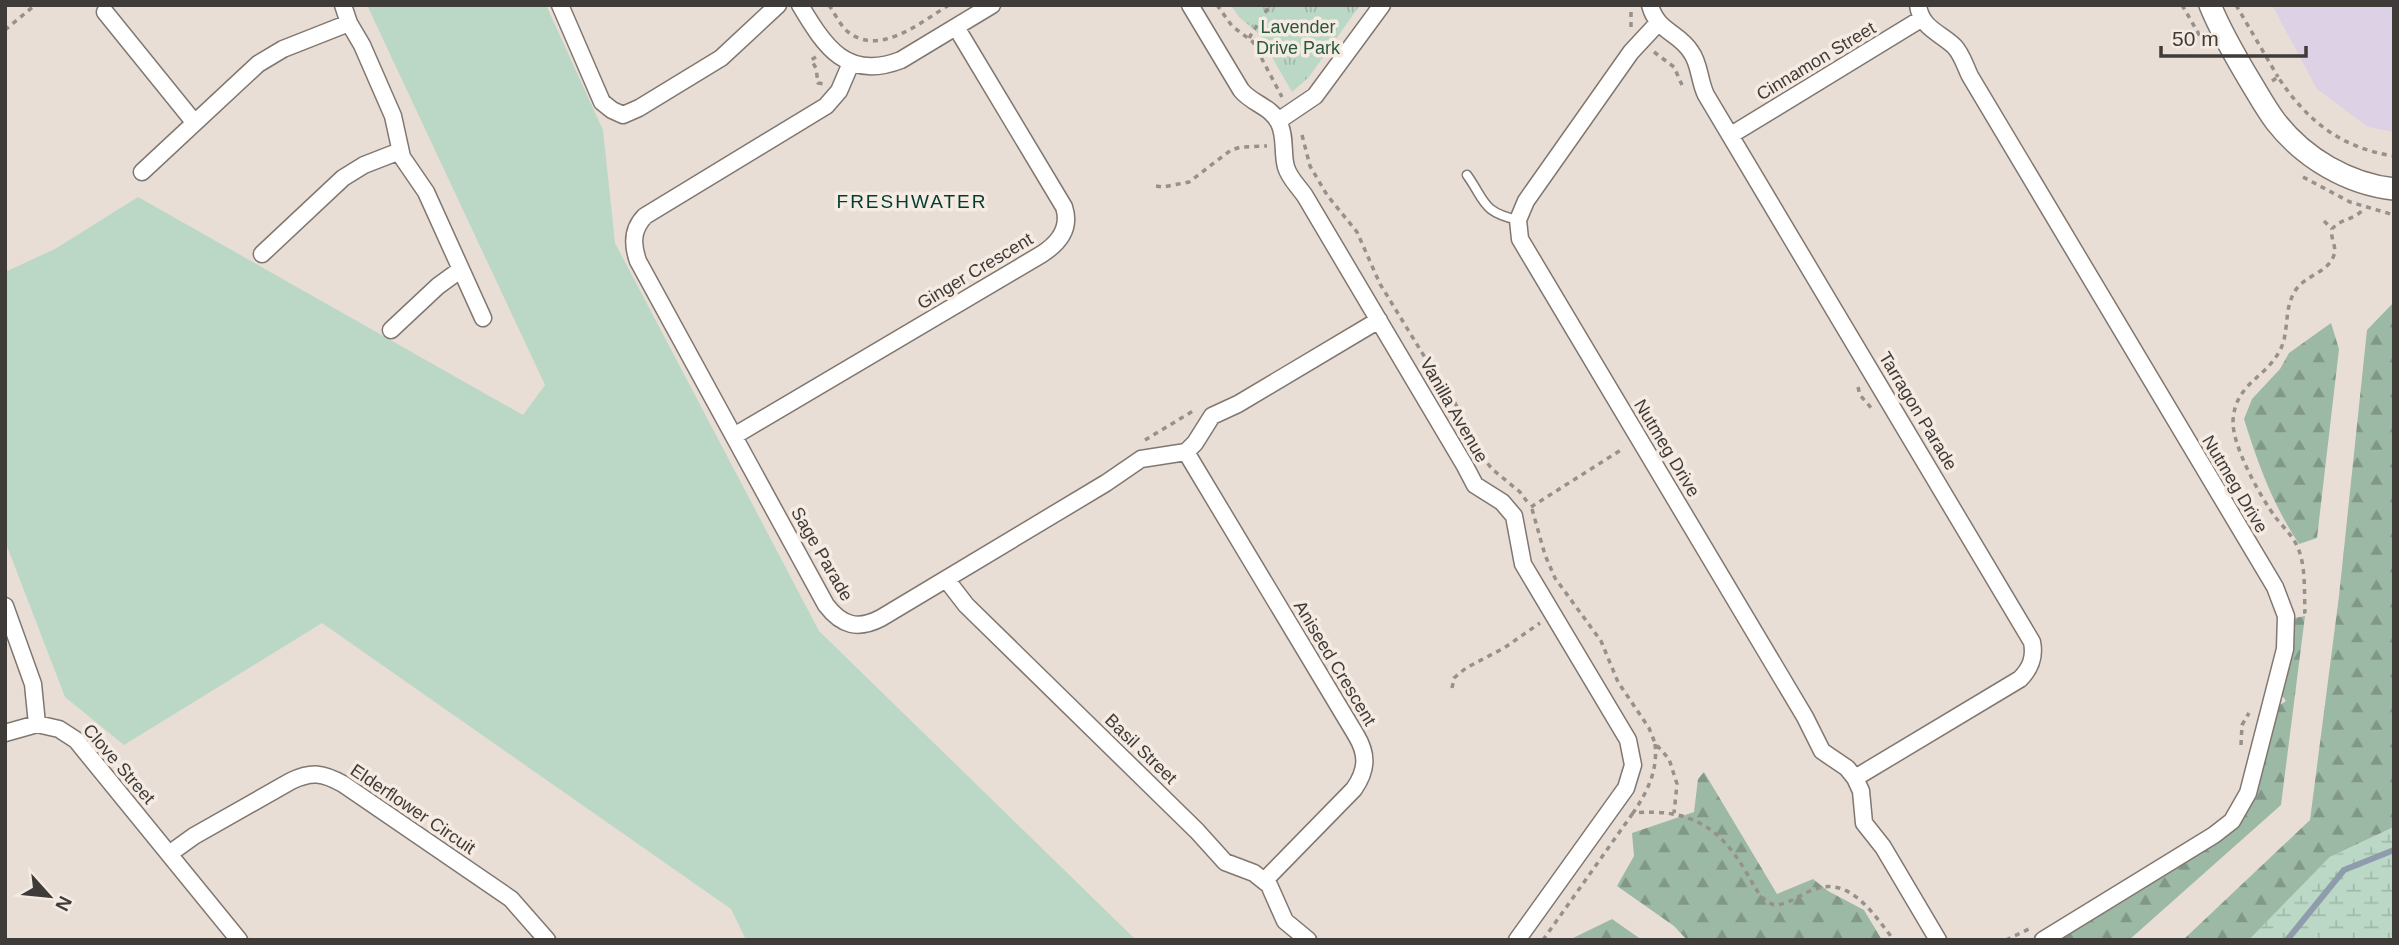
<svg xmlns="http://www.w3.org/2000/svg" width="2399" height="945" viewBox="0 0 2399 945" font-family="Helvetica,sans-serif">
  <defs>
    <pattern id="forest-firs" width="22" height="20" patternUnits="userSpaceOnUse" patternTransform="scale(1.75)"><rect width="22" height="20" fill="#9cb9a6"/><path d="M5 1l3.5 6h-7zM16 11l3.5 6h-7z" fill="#819888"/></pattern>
    <pattern id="wetland-marsh" width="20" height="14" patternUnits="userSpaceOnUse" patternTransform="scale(1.75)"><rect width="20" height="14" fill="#bbd7c5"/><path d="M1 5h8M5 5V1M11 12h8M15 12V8" fill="none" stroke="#a2b9aa"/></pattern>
    <pattern id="park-tufts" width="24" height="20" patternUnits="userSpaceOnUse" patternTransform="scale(1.75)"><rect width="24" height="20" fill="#bbd7c5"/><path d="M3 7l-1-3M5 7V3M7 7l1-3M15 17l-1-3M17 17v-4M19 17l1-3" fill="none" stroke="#a2b9aa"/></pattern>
  </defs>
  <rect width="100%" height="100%" fill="#e8ded6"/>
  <path fill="#ddd1e5" d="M2272,5H2394V132L2368,127L2317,89Z"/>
  <path fill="#bbd7c5" d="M367,5H546L603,130L615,243L819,631L1136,940H746L731,909L322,623L124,745L65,697L5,541V272L55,249L138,197L523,415L545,385Z"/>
  <path fill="url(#forest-firs)" d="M2394,302V827L2330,857L2249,940H2183L2310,820L2339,596L2367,330Z
    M2331,323L2339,349L2317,538L2299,544C2273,505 2258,464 2244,419L2252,399L2280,369L2289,353Z
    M2305,616L2281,805L2129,940H2052L2218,837L2255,798L2261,754L2272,738V710L2286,701L2278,690L2290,655L2295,618Z
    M1704,772L1777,894L1813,879L1828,891L1864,910L1882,940H1687L1674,926L1617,886L1634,856L1632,833L1694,812L1698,779Z
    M1612,919L1642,940H1569Z"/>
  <path fill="url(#wetland-marsh)" d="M2394,827V940H2249L2330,857Z"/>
  <path fill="url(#park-tufts)" d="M1231,5H1360L1309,77L1292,92L1258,33L1239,17Z"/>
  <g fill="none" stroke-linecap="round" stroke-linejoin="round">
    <path stroke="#8e9cac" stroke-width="6" d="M2287,940L2344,870L2394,850"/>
    <defs>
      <path id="service" d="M1467,175C1486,202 1482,212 1518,220"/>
      <path id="minor" d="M343,5L349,23L362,45L393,116L402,157L426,192L483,318
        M560,5L602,102L612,110L623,115L639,108L721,58L778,5
        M800,5C825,47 847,81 901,60L992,5
        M1190,5L1241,90C1252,104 1271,106 1279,123C1286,137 1282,153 1286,167C1289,178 1299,187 1305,196L1465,466L1475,485L1502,502L1514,516L1523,564L1628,740L1633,765L1626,788L1517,940
        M1650,5C1657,32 1679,32 1691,52C1700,64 1699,81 1706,95L2032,642C2035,657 2031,668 2020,679L1855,778
        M1918,5C1921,28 1939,32 1954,46C1962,54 1965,66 1970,76L2275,587L2286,616L2285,649L2248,793L2232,821L2214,835L2043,940
        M105,12L194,122
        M1658,23L1631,52L1526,201L1518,220L1520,239L1805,717L1822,751L1847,768L1855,778L1861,791L1864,823L1883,847L1938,940
        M851,63L839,91L826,106L645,216C632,229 632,244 638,261L826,605C842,626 858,630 881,618L1106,483L1141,459L1186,452L1195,443L1212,416L1238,404L1379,320
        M1278,121L1315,96L1382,5
        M1731,135L1921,19
        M142,172L258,64L283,49L349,23
        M262,254L343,178L364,165L400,151
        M391,330L438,286L460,270
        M734,436L1042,254C1059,243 1071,228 1064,207L956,27
        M1186,452L1356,735C1368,755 1367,770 1354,789L1265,880
        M946,579L966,605L1197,831L1225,862L1254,873L1269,885L1285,921L1308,940
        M5,606L33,684L37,724L59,729L76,740L239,940
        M5,733L37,724
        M169,854L194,836L291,781C312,771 323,773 343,784L511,899L547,940"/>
      <path id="tertiary" d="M2210,5C2221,32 2235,56 2250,81C2258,94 2266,109 2276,122C2304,158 2348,184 2394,189"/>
    </defs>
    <use href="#service" stroke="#807770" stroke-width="11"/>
    <use href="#minor" stroke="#807770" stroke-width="19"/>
    <use href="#tertiary" stroke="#807770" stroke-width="24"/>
    <path stroke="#97908b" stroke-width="3.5" stroke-dasharray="5 5" stroke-linecap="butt" d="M829,5C835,14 840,25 848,32C880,57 921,22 949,5
      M1217,5L1232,26L1253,42L1282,97
      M2182,5L2200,36
      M2236,5L2278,77
      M1631,27V5
      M5,30L35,5
      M1249,38L1270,5
      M1654,52L1674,67L1682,85
      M816,57L811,60L816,68L818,83L824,84
      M2272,81L2278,77C2307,121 2341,148 2394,156
      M1302,135L1310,166L1327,195L1357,232L1380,284L1432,369L1448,389L1481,455L1492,469L1520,492L1528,503
      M2303,177L2350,202L2394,215
      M1156,186L1163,187L1189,182L1231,150L1241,147L1267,146
      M2324,221L2332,229
      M1858,387L1860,395L1872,409
      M1145,440L1193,411
      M1531,507L1624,448
      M1532,509L1545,555L1555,578L1601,641L1618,682L1649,728L1655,743L1669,759L1677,784L1674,813
      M2303,612H2305C2304,592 2306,567 2298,548C2293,536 2284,528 2276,518C2261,498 2232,446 2233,421C2235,384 2264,379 2279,352C2290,334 2283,310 2295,291C2305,275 2328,273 2334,255C2337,246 2330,239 2332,229C2341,218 2356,220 2364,208
      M1452,688L1454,678L1466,668L1504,648L1540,623
      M1655,744C1658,770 1648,791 1633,813C1687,808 1719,825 1746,872C1754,885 1759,899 1774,905C1787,905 1798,896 1810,891C1849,873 1873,914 1894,940
      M2241,745L2242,725L2249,713
      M1543,940L1633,813
      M2006,940L2031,928"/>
    <use href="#service" stroke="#fff" stroke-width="8"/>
    <use href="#minor" stroke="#fff" stroke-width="16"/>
    <use href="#tertiary" stroke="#fff" stroke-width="21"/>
  </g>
  <g text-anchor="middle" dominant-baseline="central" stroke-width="7" stroke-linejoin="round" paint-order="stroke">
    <g font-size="18" fill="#27593d" stroke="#f5ebe3">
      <text x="1298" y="27">Lavender<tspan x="1298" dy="21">Drive Park</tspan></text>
    </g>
    <g font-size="18" fill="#3f3b38" stroke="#f5ebe3">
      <text transform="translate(1816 61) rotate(-31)">Cinnamon Street</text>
      <text transform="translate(975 271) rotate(-31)">Ginger Crescent</text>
      <text transform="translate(1454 410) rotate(60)">Vanilla Avenue</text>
      <text transform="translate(1918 411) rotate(59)">Tarragon Parade</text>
      <text transform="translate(1667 448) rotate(59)">Nutmeg Drive</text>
      <text transform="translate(2235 484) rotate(59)">Nutmeg Drive</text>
      <text transform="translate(822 554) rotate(60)">Sage Parade</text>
      <text transform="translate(1335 663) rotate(59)">Aniseed Crescent</text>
      <text transform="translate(1141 749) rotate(44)">Basil Street</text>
      <text transform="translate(119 764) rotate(49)">Clove Street</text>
      <text transform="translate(413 809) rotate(34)">Elderflower Circuit</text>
    </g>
    <g font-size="19" letter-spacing="2" fill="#013c2f" stroke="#f5ebe3">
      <text x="912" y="201">FRESHWATER</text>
    </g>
  </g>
  <rect width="2399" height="945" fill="none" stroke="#3f3b38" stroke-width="14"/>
  <g transform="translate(49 896) rotate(117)" stroke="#f5ebe3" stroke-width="5" paint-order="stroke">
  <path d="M0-5L12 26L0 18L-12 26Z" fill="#3f3b38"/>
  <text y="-10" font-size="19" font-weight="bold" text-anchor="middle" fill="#3f3b38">N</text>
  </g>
  <path d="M2161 46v10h145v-10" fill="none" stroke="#3f3b38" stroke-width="3.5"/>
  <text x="2172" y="46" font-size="21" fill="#3f3b38" stroke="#f5ebe3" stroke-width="5" paint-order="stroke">50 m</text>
</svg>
